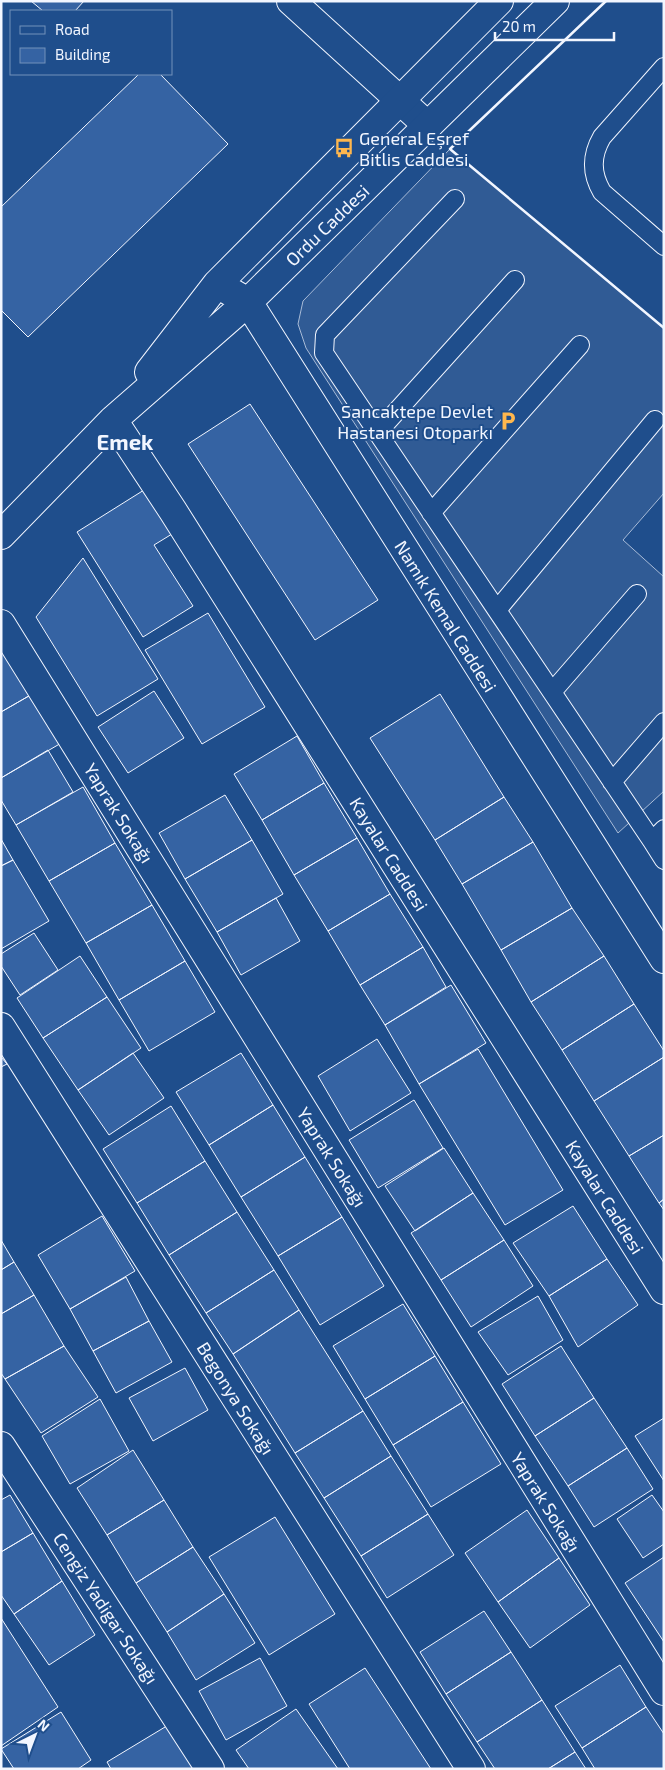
<svg xmlns="http://www.w3.org/2000/svg" width="665" height="1770" viewBox="0 0 665 1770" font-family="'Exo 2',sans-serif">
  <rect width="100%" height="100%" fill="#1f4e8c"/>
  <path fill="#305b95" stroke="#a8bbd7" d="M450,149L664,328V493L623,540L664,577V791L618,833L306,348L298,324L303,301Z"/>
  <path fill="#3563a3" stroke="#f2f6ff" d="M31,1H84L75,11H43Z
    M139,74H160L228,144L28,337L1,310V207Z
    M250,404L378,600L315,640L188,444Z
    M144,490L172,534L154,545L193,606L143,637L77,532Z
    M83,558L158,679L97,716L36,617Z
    M208,613L265,707L202,744L145,650Z
    M1,638L34,693L1,712Z
    M154,691L184,738L128,773L98,727Z
    M34,693L63,742L1,778V712Z
    M440,694L504,797L435,840L370,738Z
    M297,736L324,783L262,820L234,774Z
    M48,750L73,792L16,825L1,800V778Z
    M324,783L357,838L294,875L262,820Z
    M83,787L115,843L49,881L16,825Z
    M225,795L252,840L185,879L159,833Z
    M504,797L533,842L462,884L435,840Z
    M357,838L390,894L328,931L294,875Z
    M1,839L13,860L1,866Z
    M252,840L283,894L217,932L185,879Z
    M533,842L572,908L501,950L462,884Z
    M115,843L152,905L86,943L49,881Z
    M13,860L49,921L1,949V866Z
    M390,894L423,947L360,985L328,931Z
    M276,898L300,941L241,975L217,932Z
    M152,905L185,961L119,1000L86,943Z
    M572,908L604,956L531,1002L501,950Z
    M34,933L58,970L20,995L1,966V954Z
    M423,947L446,987L385,1025L360,985Z
    M80,956L107,997L43,1038L17,998Z
    M604,956L634,1004L562,1050L531,1002Z
    M185,961L215,1012L149,1051L119,1000Z
    M451,985L486,1043L419,1084L385,1025Z
    M107,997L141,1048L78,1090L43,1038Z
    M634,1004L664,1051V1057L594,1101L562,1050Z
    M377,1039L411,1093L350,1131L318,1076Z
    M478,1049L563,1190L505,1225L419,1084Z
    M133,1053L164,1098L109,1135L78,1090Z
    M241,1053L273,1105L209,1145L176,1092Z
    M1,1057L7,1064L1,1067Z
    M664,1057V1135L629,1156L594,1101Z
    M414,1100L443,1148L378,1188L349,1140Z
    M273,1105L305,1157L241,1197L209,1145Z
    M171,1106L205,1161L137,1203L103,1149Z
    M664,1135V1199L659,1203L629,1156Z
    M444,1148L473,1193L415,1231L385,1186Z
    M305,1157L342,1217L278,1256L241,1197Z
    M205,1161L237,1212L169,1255L137,1203Z
    M473,1193L504,1240L441,1280L411,1233Z
    M664,1199V1210L659,1203Z
    M573,1206L607,1259L549,1296L513,1243Z
    M237,1212L274,1270L206,1313L169,1255Z
    M102,1216L135,1271L70,1309L38,1255Z
    M342,1217L384,1286L320,1325L278,1256Z
    M1,1240L14,1262L1,1270Z
    M504,1240L533,1286L471,1327L441,1280Z
    M607,1259L638,1305L578,1347L549,1296Z
    M14,1262L34,1295L1,1314V1270Z
    M274,1270L299,1310L233,1354L206,1313Z
    M126,1277L149,1321L93,1351L70,1309Z
    M34,1295L64,1346L5,1379L1,1373V1314Z
    M538,1296L563,1340L508,1375L478,1332Z
    M403,1304L435,1356L365,1399L333,1346Z
    M299,1310L363,1411L295,1453L233,1354Z
    M149,1321L172,1362L116,1393L93,1351Z
    M64,1346L98,1397L41,1433L5,1379Z
    M561,1346L594,1398L535,1436L502,1384Z
    M435,1356L463,1402L393,1445L365,1399Z
    M185,1368L208,1410L153,1441L129,1398Z
    M594,1398L627,1448L568,1486L535,1436Z
    M100,1399L129,1451L70,1484L42,1436Z
    M463,1402L501,1464L431,1507L393,1445Z
    M363,1411L391,1456L324,1498L295,1453Z
    M664,1418V1481L635,1436Z
    M627,1448L653,1489L594,1527L568,1486Z
    M133,1450L164,1500L107,1535L77,1488Z
    M391,1456L428,1514L361,1556L324,1498Z
    M10,1495L33,1533L1,1552V1500Z
    M652,1495L664,1512V1544L643,1558L617,1519Z
    M164,1500L193,1547L136,1583L107,1535Z
    M527,1510L559,1558L498,1602L465,1553Z
    M428,1514L454,1555L387,1598L361,1556Z
    M275,1517L335,1614L269,1655L209,1557Z
    M33,1533L62,1581L14,1614L1,1595V1552Z
    M193,1547L224,1594L167,1632L136,1583Z
    M664,1557V1642L625,1583Z
    M559,1558L590,1605L530,1648L498,1602Z
    M62,1581L95,1635L49,1665L14,1614Z
    M224,1594L255,1643L196,1680L167,1632Z
    M484,1611L511,1652L446,1694L420,1652Z
    M1,1618L58,1707L1,1746Z
    M511,1652L542,1700L477,1742L446,1694Z
    M260,1658L287,1706L226,1740L199,1691Z
    M620,1665L646,1707L582,1748L555,1706Z
    M365,1668L431,1769H350L309,1704Z
    M542,1700L575,1752L548,1769H495L477,1742Z
    M646,1707L664,1734V1769H595L582,1748Z
    M296,1709L338,1769H249L236,1750Z
    M61,1712L91,1760L78,1769H14L1,1749Z
    M170,1724L198,1769H111L107,1762Z
    M575,1752L586,1769H548Z"/>
  <g fill="none" stroke-linecap="round" stroke-linejoin="round">
    <defs>
      <path id="lane" d="M664,67L602,137C591,156 591,173 602,192L664,246
        M455,199L325,335L324,353L652,841
        M377,433L515,280
        M431,513L580,345
        M497,610L655,420
        M552,692L637,594
        M612,782L664,722
        M664,829L652,841L664,860"/>
      <path id="street" d="M291,1L428,126
        M1,624L664,1691
        M1,1027L471,1769
        M1,1446L210,1769"/>
      <path id="secondary" d="M217,284L248,302L664,959
        M149,372L217,284L499,1
        M113,420L173,511L664,1290
        M1,535L113,420L248,302L555,1"/>
    </defs>
    <use href="#lane" stroke="#f2f6ff" stroke-width="20"/>
    <use href="#street" stroke="#f2f6ff" stroke-width="30"/>
    <use href="#secondary" stroke="#f2f6ff" stroke-width="30"/>
    <use href="#lane" stroke="#1f4e8c" stroke-width="18"/>
    <use href="#street" stroke="#1f4e8c" stroke-width="28"/>
    <use href="#secondary" stroke="#1f4e8c" stroke-width="28"/>
    <path stroke="#f2f6ff" stroke-width="2.5" d="M606,1L450,149L664,328"/>
  </g>
  <defs>
    <symbol id="bus-bare" viewBox="-9 -9 18 18"><path d="M-5-6H5V4H4V6H2V4H-2V6H-4V4H-5ZM-3.5-4V0h7V-4ZM-3.5 1.2v1.5H-2V1.2ZM2 1.2v1.5H3.5V1.2Z" fill="#ffb74d" stroke="#1f4e8c" stroke-width="2.5" paint-order="stroke"/></symbol>
    <symbol id="parking-bare" viewBox="-9 -9 18 18"><path d="M-3.5-5.5H1a3.5 3.5 0 0 1 0 7H-1V5.5H-3.5ZM-1-3.4V-.6H.8a1.4 1.4 0 0 0 0-2.8Z" fill="#ffb74d" stroke="#1f4e8c" stroke-width="2.5" paint-order="stroke"/></symbol>
  </defs>
  <g fill-rule="evenodd">
    <use href="#bus-bare" x="330" y="134" width="28" height="28"/>
    <use href="#parking-bare" x="494" y="407" width="28" height="28"/>
  </g>
  <g text-anchor="middle" dominant-baseline="central" stroke-width="4" stroke-linejoin="round" paint-order="stroke">
    <g font-size="18" fill="#f2f6ff" stroke="#1f4e8c" text-anchor="start">
      <text x="359" y="138">General Eşref<tspan x="359" dy="21">Bitlis Caddesi</tspan></text>
      <text x="493" y="411" text-anchor="end">Sancaktepe Devlet<tspan x="493" dy="21">Hastanesi Otoparkı</tspan></text>
    </g>
    <g font-size="18" fill="#f2f6ff" stroke="#1f4e8c">
      <text transform="translate(327 225) rotate(-44)">Ordu Caddesi</text>
      <text transform="translate(446 616) rotate(58)">Namık Kemal Caddesi</text>
      <text transform="translate(119 813) rotate(58)">Yaprak Sokağı</text>
      <text transform="translate(389 854) rotate(58)">Kayalar Caddesi</text>
      <text transform="translate(332 1157) rotate(58)">Yaprak Sokağı</text>
      <text transform="translate(605 1197) rotate(58)">Kayalar Caddesi</text>
      <text transform="translate(236 1398) rotate(58)">Begonya Sokağı</text>
      <text transform="translate(546 1502) rotate(58)">Yaprak Sokağı</text>
      <text transform="translate(106 1608) rotate(57)">Cengiz Yadigar Sokağı</text>
    </g>
    <g font-size="22" font-weight="bold" fill="#f2f6ff" stroke="#1f4e8c">
      <text x="125" y="441">Emek</text>
    </g>
  </g>
  <rect width="665" height="1770" fill="none" stroke="#f2f6ff" stroke-width="5"/>
  <rect x="10" y="10" width="162" height="65" fill="#1f4e8c" stroke="#7391ba"/>
  <rect x="20" y="26" width="25" height="8" fill="#1f4e8c" stroke="#7391ba"/>
  <text x="55" y="35" font-size="15" fill="#f2f6ff">Road</text>
  <rect x="20" y="48" width="25" height="15" fill="#3563a3" stroke="#7391ba"/>
  <text x="55" y="60" font-size="15" fill="#f2f6ff">Building</text>
  <g transform="translate(35 1735) rotate(42)" stroke="#1f4e8c" stroke-width="4" paint-order="stroke">
  <path d="M0-4L9 19L0 12L-9 19Z" fill="#f2f6ff"/>
  <text y="-8" font-size="14" font-weight="bold" text-anchor="middle" fill="#f2f6ff">N</text>
  </g>
  <path d="M495 32v8h119v-8" fill="none" stroke="#f2f6ff" stroke-width="2.5"/>
  <text x="502" y="32" font-size="15" fill="#f2f6ff" stroke="#1f4e8c" stroke-width="4" paint-order="stroke">20 m</text>
</svg>
